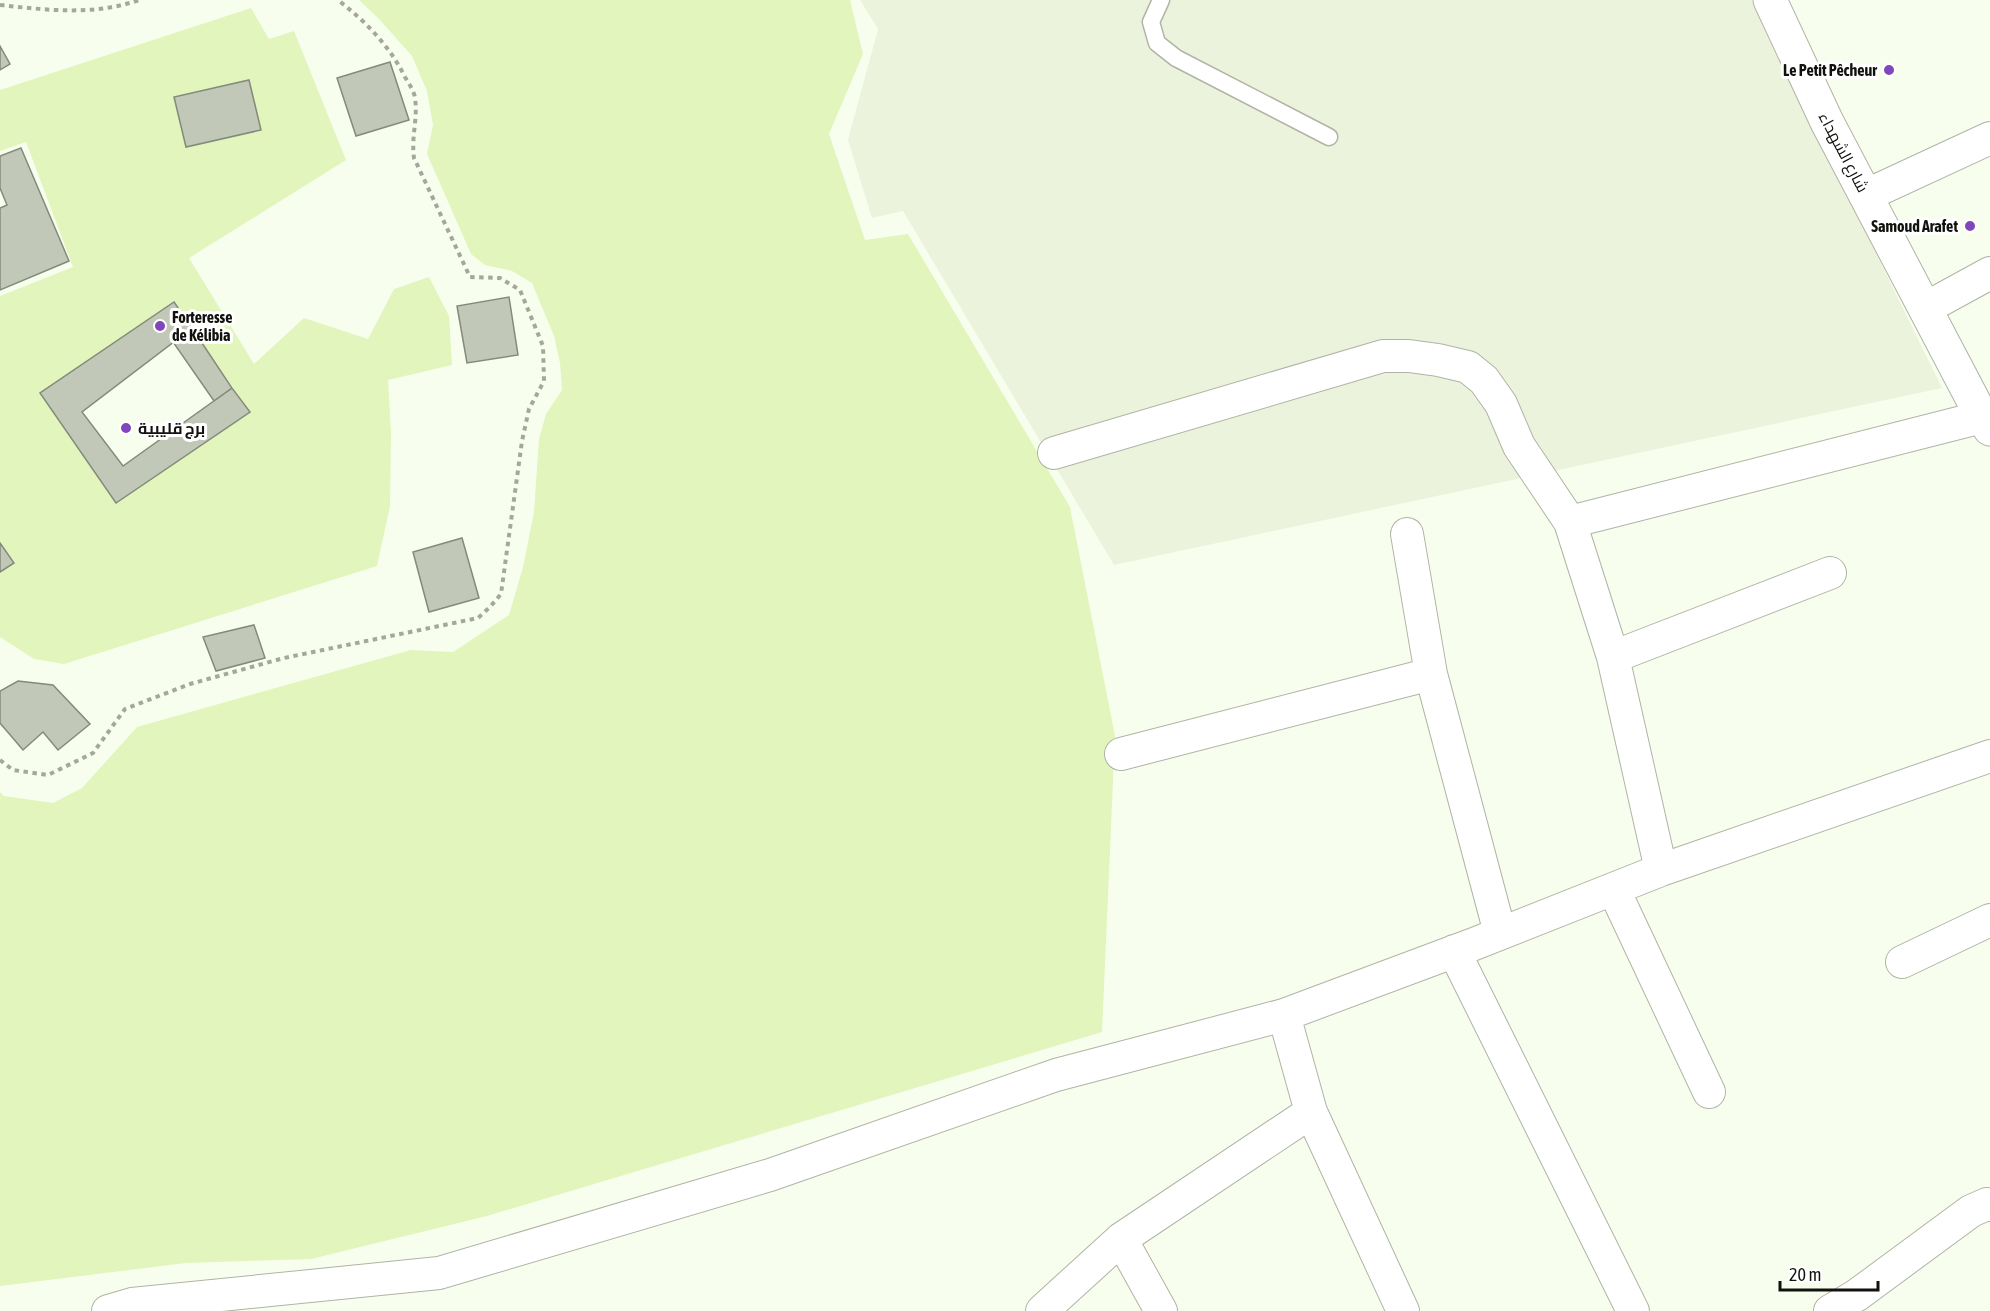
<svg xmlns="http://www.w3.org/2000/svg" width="1990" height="1311" viewBox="0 0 1990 1311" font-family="'Asap Condensed',Cairo,sans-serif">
  <rect width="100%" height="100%" fill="#f8feee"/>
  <path fill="#ebf3dc" d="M860,0H1752L1942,388L1114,565L903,211L872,218L848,140L878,29Z"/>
  <path fill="#e1f5bd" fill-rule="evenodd" d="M359,0H850L863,54L829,134L865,240L908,234L1070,507L1115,736L1102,1032L487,1216L311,1259L186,1263L0,1286V792L4,796L53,803L82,788L137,727L411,650L453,652L509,615L523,567L534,512L539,439L546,414L562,390L560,363L554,336L532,283L512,271L485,265L471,254L427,154L433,125L427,91L412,56L379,19Z
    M251,8L269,39L294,31L346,160L189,258L254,364L304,318L368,339L394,289L429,277L449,316L452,365L388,380L391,433L390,506L377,566L64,664L34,659L0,637V296L73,267L26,142L0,151V90ZM174,302L250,412L116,503L41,393Z"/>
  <path fill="#c2c8b8" stroke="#848a7b" stroke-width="1.5" d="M0,46L10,64L0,70Z
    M390,62L409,120L356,136L337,78Z
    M249,80L261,130L186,147L174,97Z
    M21,148L69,261L0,290V208L7,205L0,188V156Z
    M509,297L518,355L467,363L457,306Z
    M174,302L192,328L82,412L123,466L232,388L250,412L116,503L40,393Z
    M192,328L232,388L214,401L173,342Z
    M462,538L479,598L429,612L413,552Z
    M0,543L14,563L0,572Z
    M254,625L265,658L216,671L203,637Z
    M18,681L53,685L90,724L58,750L43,732L23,750L0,723V691Z"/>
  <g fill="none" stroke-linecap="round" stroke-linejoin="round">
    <defs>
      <path id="service" d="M1161,0L1151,22L1157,43L1176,58L1329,137"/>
      <path id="minor" d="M1867,195L1990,138
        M1926,308L1990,273
        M1054,453L1383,356H1409L1438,360L1468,367L1484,380L1501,404L1519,446L1570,522L1613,657L1661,870
        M1570,522L1982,417
        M1407,534L1431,674L1500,933
        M1613,657L1830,573
        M1121,754L1431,674
        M1614,890L1709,1092
        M1454,951L1633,1311
        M1902,962L1990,920
        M1284,1015L1311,1112L1403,1311
        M1121,1239L1161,1311
        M108,1311L132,1304L439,1273L770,1175L1056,1075L1284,1015L1474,944L1661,870L1990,756
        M1042,1311L1121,1239L1311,1112
        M1830,1311L1857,1295L1971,1211L1987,1204L1990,1205"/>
      <path id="tertiary" d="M1770,0L1827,122L1982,417L1990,429"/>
    </defs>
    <use href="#service" stroke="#afb4a5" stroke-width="19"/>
    <use href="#minor" stroke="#afb4a5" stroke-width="34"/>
    <use href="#tertiary" stroke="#afb4a5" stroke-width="35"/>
    <path stroke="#a4a89c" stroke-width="4" stroke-dasharray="4.5 4.5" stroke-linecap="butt" d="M0,5C47,10 94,16 139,0
      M0,760L13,770L48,775L93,753L125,709L190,684L284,658L478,618L490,607L501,594L522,441L529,409L544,381L543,346L520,290L500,278L470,277L414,158C411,136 418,120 415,98C414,91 409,84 405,77C389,45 366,22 338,0"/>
    <use href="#service" stroke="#fff" stroke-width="16"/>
    <use href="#minor" stroke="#fff" stroke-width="32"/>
    <use href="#tertiary" stroke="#fff" stroke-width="33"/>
  </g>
  <g fill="#8146bc" stroke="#fff" stroke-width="2">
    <circle cx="1889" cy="70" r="6"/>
    <circle cx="1970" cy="226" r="6"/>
    <circle cx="160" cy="326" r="6"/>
    <circle cx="126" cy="428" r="6"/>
  </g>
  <g text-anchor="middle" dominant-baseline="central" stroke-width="6" stroke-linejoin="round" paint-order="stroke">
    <g font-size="16" font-weight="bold" fill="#10120d" stroke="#fff" text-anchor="end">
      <text x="1877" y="70">Le Petit Pêcheur</text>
      <text x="1958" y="226">Samoud Arafet</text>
      <text x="172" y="317" text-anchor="start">Forteresse<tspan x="172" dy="18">de Kélibia</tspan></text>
      <text x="138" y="428" text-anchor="start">برج قليبية</text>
    </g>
    <g font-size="16" fill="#10120d" stroke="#fff">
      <text transform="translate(1844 152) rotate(62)">شارع الشهداء</text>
    </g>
  </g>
  <path d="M1780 1281v9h98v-9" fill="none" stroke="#10120d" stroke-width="3"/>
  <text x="1789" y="1281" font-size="18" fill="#10120d" stroke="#ffffff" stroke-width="4.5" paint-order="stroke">20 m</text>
</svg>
